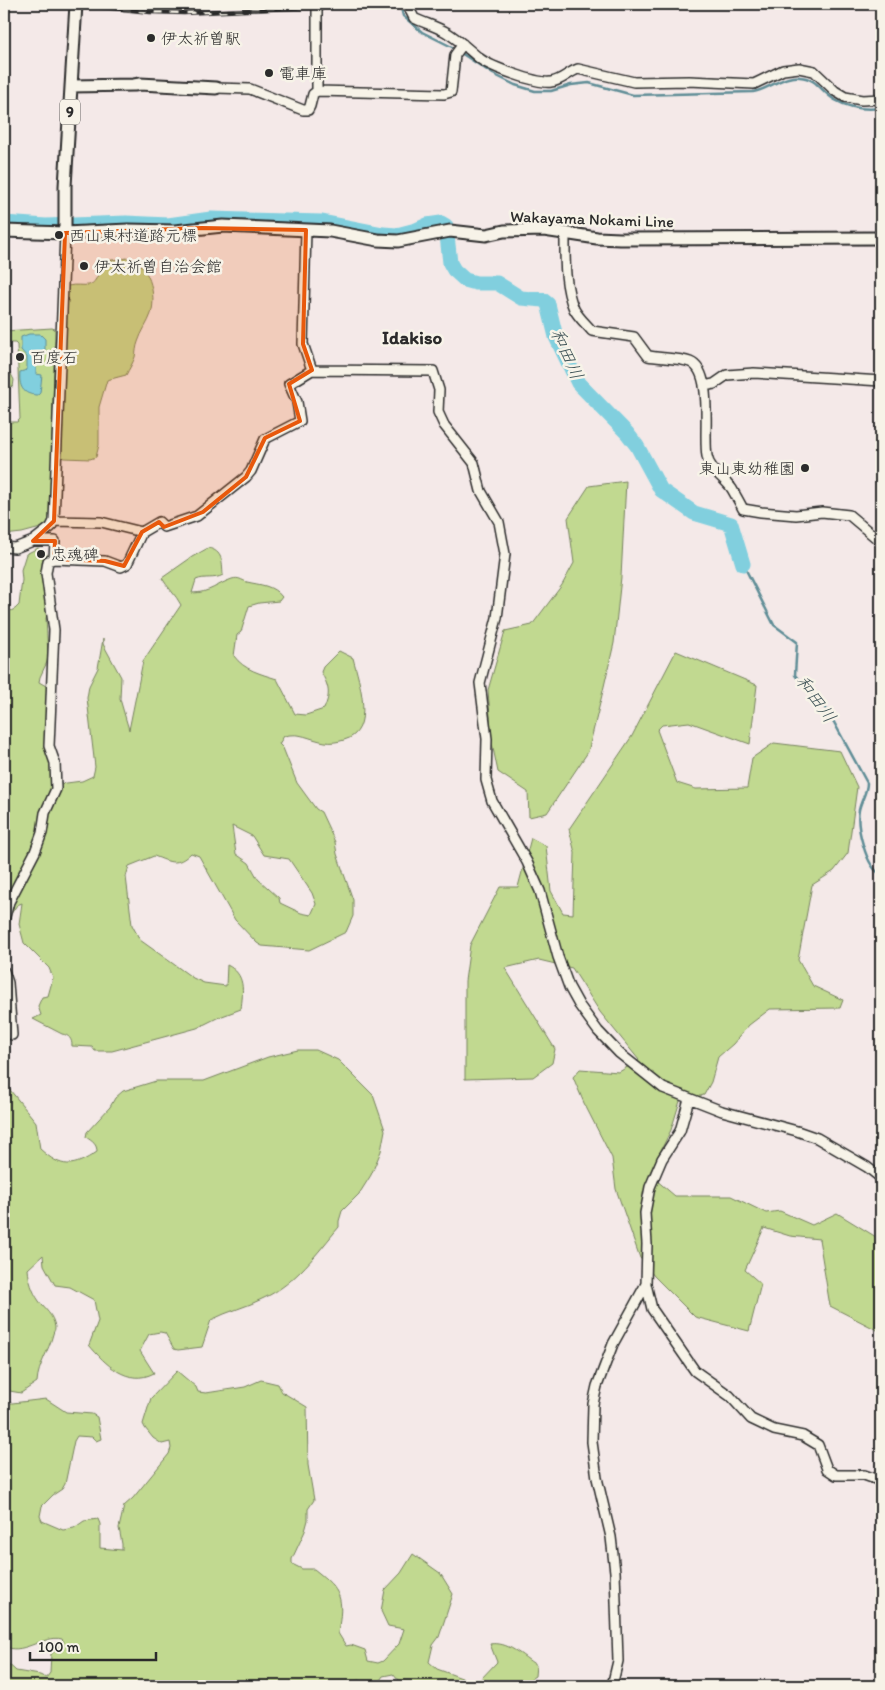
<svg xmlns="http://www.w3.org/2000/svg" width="885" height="1690" viewBox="0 0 885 1690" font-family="Itim,'Klee One',sans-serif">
  <rect width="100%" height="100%" fill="#f4e9e8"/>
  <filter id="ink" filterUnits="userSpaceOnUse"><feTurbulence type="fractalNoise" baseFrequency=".02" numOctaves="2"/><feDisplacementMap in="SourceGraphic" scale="10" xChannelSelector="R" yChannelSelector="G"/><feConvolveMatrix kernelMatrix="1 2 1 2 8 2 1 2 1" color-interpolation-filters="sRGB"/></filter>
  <g filter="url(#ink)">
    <path fill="#c1d990" stroke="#76825e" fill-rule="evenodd" d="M128,258C149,263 157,294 151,314C148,323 141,332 138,342C136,347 136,352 135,357C133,363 129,369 126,375L107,380L99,407V445L96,457L90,459L64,458L61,457L68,286C75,284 82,286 89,285C99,282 98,268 104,261Z
      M52,328L55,329L50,519L48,526L22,533L4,535V422H17L20,419L17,345L15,343H4V331Z
      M5,373L11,374L14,380L13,387L8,385L4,378Z
      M626,481L621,577L614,643L602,695L588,752L547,813L529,817L528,792L498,772L492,743L488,690L505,631L532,625L562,585L574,563L568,518L589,486Z
      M38,548L47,554L49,576L54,602L46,618L48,656L47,662L40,677L39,682L46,686L48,691L53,761L59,784L82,781L93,776L95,767L87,698L89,686L98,668L103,639V644L121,677L120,699L129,730L143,661L181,605C176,595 167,587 162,578L192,557L208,548C223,551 222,562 223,575C214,580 205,576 196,580L192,593C210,593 217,584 232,579C239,577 241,580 247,582C260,585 273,585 282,597L279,601L259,603L249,606L241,632L237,635L234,656C244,670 261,674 277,679L295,714L306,715L324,709C331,693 329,687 321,672L323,667L339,651L353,658C359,681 376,732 344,740C338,742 331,743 325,742C308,739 301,732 284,736L279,744L283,748L297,783L316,809L321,812L335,842L337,854L353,900V916L346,932L309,950L262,946L257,943L235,920L199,856L191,853C177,867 170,862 154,856L129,866L126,877L132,925L140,940L193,978L204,983L226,986L227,965C246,974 243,991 241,1009L217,1018L197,1028L112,1051H95L92,1047L72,1046C72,1039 69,1035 62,1034L33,1019L41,1015L38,1006L42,997L48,996L53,978L49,968L24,943L19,924L22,903L17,905L4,924V614L15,609L19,605L22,580L21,570L26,554ZM232,826L252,836L264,855L289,859L312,893L316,904L311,915L301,913L280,903L279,898L258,879L249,863L236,854Z
      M676,651L757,685L750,744L689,722L662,725L657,730L677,783L696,789L747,788L752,758L774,743L840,751L857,787L848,853L834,871L812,885L798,960L813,986L843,1000L840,1008L770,1009L749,1025L733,1044L718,1057L711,1082L704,1095L680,1101L671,1130L649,1174L675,1196H731L766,1213L780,1211L812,1225L837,1213L881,1240V1332L830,1306L819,1239L790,1236L764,1228L745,1270L761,1284L749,1331L695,1317L654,1276L640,1258L616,1189L612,1158L584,1103L573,1077L580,1069L619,1072L639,1060L600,1012L572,968L539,960L505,968L555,1049L552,1063L533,1077L465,1079V981L470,945L500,887H518L531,838L546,846L551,891L563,913L573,914L575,853L569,829L632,736Z
      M298,1050H316L338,1060L373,1095L385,1130L381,1151L371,1175L359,1194L342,1211L339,1221V1227C317,1253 296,1283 264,1298C247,1307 228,1311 211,1320L202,1347L178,1350L174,1349L165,1333L160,1332L149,1334L140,1351L154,1373C128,1387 105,1364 89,1345L98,1321L94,1300L70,1287L55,1285L44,1265L43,1255L28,1269C29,1281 32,1291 39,1301C45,1310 53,1314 55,1327C55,1331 54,1330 53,1334C49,1351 38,1365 37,1382L21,1393L4,1390V1089L10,1090L36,1122L40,1149C62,1169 73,1168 97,1152C97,1144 93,1142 86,1137L87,1132L110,1107L115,1098L123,1091L156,1081H204L268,1057Z
      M177,1371L196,1387L198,1392L206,1393L245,1387L261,1380L278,1384L282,1392L307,1407L308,1465L314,1500L308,1509V1520L305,1531L292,1559V1564L302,1569H314C342,1591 344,1597 338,1633L346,1646L351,1645L365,1650L368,1661L378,1663L383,1661L399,1644L404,1629L388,1626L381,1611L385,1590L401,1573L413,1554L440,1573L453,1594L439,1637L433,1645L429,1662L437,1669L470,1681L480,1680L497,1662L490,1644C508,1641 522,1656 536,1665L535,1676L523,1684L502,1681L500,1686H403L393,1674L383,1676L376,1686H364L359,1680L349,1682L344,1686H4V1660L16,1671L40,1675L46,1678L50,1673L51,1654L64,1642L62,1639C44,1634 19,1658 4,1645V1442L9,1425L4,1422V1404L46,1399L66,1412L92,1414L97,1417L101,1439L96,1441L92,1437L77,1436L74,1441L65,1484L62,1489L53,1495L42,1506L40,1516L42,1521L63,1530L74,1528L84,1521L98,1519L100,1524V1548L122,1550V1544L119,1528L124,1506L133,1498L169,1454L171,1448L170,1442L162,1444L153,1438L145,1428L143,1424L151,1398Z"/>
    <path fill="#81cfde" stroke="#5f8d96" d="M29,334H40L45,339V355L36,356V374L42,375L40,393L38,395C22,395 19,386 20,372L27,370V357L21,350V337Z"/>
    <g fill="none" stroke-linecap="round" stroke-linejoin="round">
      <path stroke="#5f8d96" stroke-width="2.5" d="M400,4L403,16L422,32L456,49
        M461,53L493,74L515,85L535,91H551L571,85L589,83L633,95L753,92C770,89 783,75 800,77C817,78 822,93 835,100C849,108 866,110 881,108
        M743,564L774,625L797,642L795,675L806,689L818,698L830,715L867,783C867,793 861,800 859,810C856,826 866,868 881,874"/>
      <path stroke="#81cfde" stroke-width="15" d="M4,223L46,226L126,223L168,225L211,219L322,222L383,234L397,235L416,230L427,225L441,223L446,226L450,263L454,270L465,280L476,283H497L521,298L543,300L548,304L556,337L578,383L627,433L637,446L661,490L694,513L731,524L743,564"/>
      <defs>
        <path id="minor" d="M409,8L414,18C424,23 435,26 446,32C458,39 468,49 479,58C490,67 538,84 551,82C561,81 569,72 578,69L634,82L689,81L754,84L783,70L799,68L814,71L835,91L845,97L862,100L881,99
          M216,88L250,89L303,110H308L310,106L313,94L317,91V4
          M317,91L444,94L451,92L455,55L463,44
          M306,230L303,344L312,370
          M565,233C565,258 564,286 574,309C578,317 586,324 592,331L634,337L648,356C659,358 680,358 690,362C714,371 703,436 707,456C709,470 725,478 732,489C736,496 740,503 743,509L761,512L796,515L822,512L849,515L881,542
          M704,386L714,384L727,375L754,373L881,381
          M54,521L101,522L142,532L159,522L164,527L197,516L246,477L251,471L265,439L300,421L297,402L289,384L312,370L433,371L439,390L438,412L444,425L474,463L481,491L499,522L505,554L497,618L480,683L487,739L486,780L492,801L527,862L540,891L558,957L569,987L579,1005L598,1031L619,1053L663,1088L722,1111L797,1131L817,1138L867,1167L881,1178
          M33,541L51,527L54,521L65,233
          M4,547L15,548L33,541H55L54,559L48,561L46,573L54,630L49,746L55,763L56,789L45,813L42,833L35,852L9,902L4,920
          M54,559L105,561L121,567L127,564L142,532
          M4,971L8,983L12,1035
          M689,1099L680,1131L662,1159L650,1187L645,1213L647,1244L646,1284L652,1309L695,1371L730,1396L751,1419L774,1430L803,1436L818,1445L827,1469L836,1475H864L881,1481
          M612,1686L618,1661L615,1572L611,1537L597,1478L592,1442L593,1404L597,1386L613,1344L646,1284"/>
        <path id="major" d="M71,86L134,85L140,84L216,88
          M4,231L65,233L128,230L175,231L223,226L330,231L378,240L398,241L450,231L486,235L504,231L544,230L597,238L620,239L881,238
          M65,233V186L76,4"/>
      </defs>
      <use href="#minor" stroke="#2b2b2b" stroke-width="12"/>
      <use href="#major" stroke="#2b2b2b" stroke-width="15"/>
      <use href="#minor" stroke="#f7f3e8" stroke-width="9"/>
      <use href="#major" stroke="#f7f3e8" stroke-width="11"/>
      <defs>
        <path id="rail" d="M75,4L150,12L184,13L371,4"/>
      </defs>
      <use href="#rail" stroke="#2b2b2b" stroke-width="4.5"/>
      <use href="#rail" stroke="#f7f3e8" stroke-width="2.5" stroke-dasharray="8" stroke-linecap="butt"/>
    </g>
  </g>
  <path fill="#e8590c" fill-opacity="0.2" stroke="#e8590c" stroke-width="4" stroke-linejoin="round" d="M202,228L306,230L303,344L312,370L289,384L300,421L265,438L246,477L203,512L164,527L159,522L142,532L124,566L105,561L54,559L55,541H33L54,521L65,233Z"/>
  <g fill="#2b2b2b" stroke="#f7f3e8" stroke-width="2">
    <circle cx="151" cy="38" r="5"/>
    <circle cx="269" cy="73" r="5"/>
    <circle cx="59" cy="235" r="5"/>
    <circle cx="84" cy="266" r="5"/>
    <circle cx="20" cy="357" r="5"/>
    <circle cx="805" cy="468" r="5"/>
    <circle cx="41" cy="554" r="5"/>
  </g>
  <g text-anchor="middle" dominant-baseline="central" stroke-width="5" stroke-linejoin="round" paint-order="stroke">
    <rect fill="#f7f3e8" stroke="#686764" stroke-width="1" x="60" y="99.5" width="20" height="25" rx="4"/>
    <g font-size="15" font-weight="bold" fill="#2b2b2b">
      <text x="70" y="112">9</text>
    </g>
    <g font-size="16" fill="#2b2b2b" stroke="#f7f3e8" text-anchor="start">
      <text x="161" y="38">伊太祈曽駅</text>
      <text x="279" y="73">電車庫</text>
      <text x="69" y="235">西山東村道路元標</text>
      <text x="94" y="266">伊太祈曽自治会館</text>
      <text x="30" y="357">百度石</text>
      <text x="795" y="468" text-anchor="end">東山東幼稚園</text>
      <text x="51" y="554">忠魂碑</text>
    </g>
    <g font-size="16" fill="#2b2b2b" stroke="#f7f3e8">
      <text transform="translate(592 219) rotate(2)">Wakayama Nokami Line</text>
    </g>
    <g font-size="18" font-style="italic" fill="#405458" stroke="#f7f3e8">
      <text transform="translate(567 354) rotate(66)">和田川</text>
      <text transform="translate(816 699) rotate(54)">和田川</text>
    </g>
    <g font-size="19" font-weight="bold" fill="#2b2b2b" stroke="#f7f3e8">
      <text x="412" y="337">Idakiso</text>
    </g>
  </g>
  <rect width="885" height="1690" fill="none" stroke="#f7f3e8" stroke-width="20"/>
  <rect x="10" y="10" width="865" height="1670" fill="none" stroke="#2b2b2b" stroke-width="2" filter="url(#ink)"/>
  <path d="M30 1652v8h126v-8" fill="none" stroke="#2b2b2b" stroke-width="2.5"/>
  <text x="38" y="1652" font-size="15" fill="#2b2b2b" stroke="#f7f3e8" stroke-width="4" paint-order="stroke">100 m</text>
</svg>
